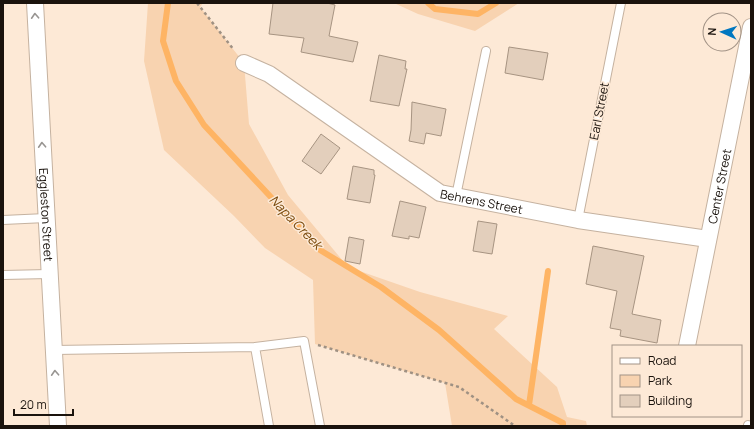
<svg xmlns="http://www.w3.org/2000/svg" width="754" height="429" viewBox="0 0 754 429" font-family="Manrope,sans-serif">
  <rect width="100%" height="100%" fill="#fde9d6"/>
  <path fill="#f8d3b0" d="M148,3H203L200,7L244,63L249,124L288,195L348,267L420,292L508,316L494,329L557,387L567,417L586,421L587,426H452L445,383L315,344L313,280L265,248L234,216L164,150L144,61Z
    M394,3H519L475,31L418,14Z"/>
  <g fill="none" stroke-linecap="round" stroke-linejoin="round">
    <path stroke="#feb464" stroke-width="6" d="M168,3L163,41L176,81L204,125L320,250L381,287L439,330L516,399L563,423V426
      M428,3L435,9L478,14L496,3
      M529,405L548,271"/>
  </g>
  <path fill="#e3cfbc" stroke="#a79482" d="M273,3H327L335,5L329,36L358,42L353,62L301,52L304,38L269,34Z
    M509,47L548,53L543,80L505,73Z
    M379,55L406,61L405,69H407L399,106L370,101Z
    M412,102L446,109L441,136L426,133L424,144L409,141L411,130Z
    M321,134L340,148L321,174L302,161Z
    M353,166L374,170V175H375L370,203L347,199Z
    M400,201L426,207L419,238L409,236V239L392,236Z
    M478,221L497,224L492,254L473,251Z
    M349,237L364,240L360,264L345,261Z
    M593,246L644,256L632,314L661,320L657,343L620,336L621,330L610,328L617,291L586,284Z"/>
  <g fill="none" stroke-linecap="round" stroke-linejoin="round">
    <defs>
      <path id="lane" d="M456,196L486,51
        M3,220L46,218
        M578,220L621,3
        M3,275L49,274
        M255,347L269,426
        M54,350L255,347L304,341L320,426
        M748,425L751,426"/>
      <g id="street">
        <path id="s1" d="M35,3L58,426"/>
        <path id="s2" d="M244,63L269,74L440,193L578,220L708,239"/>
        <path id="s3" d="M687,346L751,27"/>
      </g>
    </defs>
    <use href="#lane" stroke="#c5b2a0" stroke-width="10"/>
    <use href="#street" stroke="#c5b2a0" stroke-width="18"/>
    <path stroke="#9f9183" stroke-width="2.5" stroke-dasharray="3 3" stroke-linecap="butt" d="M197,3L234,50
      M318,345L459,387L515,426"/>
    <use href="#lane" stroke="#fff" stroke-width="8"/>
    <use href="#street" stroke="#fff" stroke-width="16"/>
  </g>
  <defs><path id="oneway-chevron" d="M-2-3.5L2.5 0L-2 3.5" fill="none" stroke-width="1.6" stroke-linecap="round" stroke-linejoin="round"/></defs>
  <g stroke="#989592">
    <use href="#oneway-chevron" transform="translate(35 16) rotate(-93)"/>
    <use href="#oneway-chevron" transform="translate(42 145) rotate(-93)"/>
    <use href="#oneway-chevron" transform="translate(55 373) rotate(-93)"/>
  </g>
  <g text-anchor="middle" dominant-baseline="central" stroke-width="3" stroke-linejoin="round" paint-order="stroke">
    <g font-size="12" fill="#1a130d" stroke="#fde9d6">
      <text transform="translate(599 111) rotate(-79)">Earl Street</text>
      <text stroke="none"><textPath href="#s3" startOffset="163">Center Street</textPath></text>
      <text stroke="none"><textPath href="#s2" startOffset="278">Behrens Street</textPath></text>
      <text stroke="none"><textPath href="#s1" startOffset="212">Eggleston Street</textPath></text>
    </g>
    <g font-size="13" font-style="italic" fill="#7a4a0c" stroke="#fde9d6">
      <text transform="translate(296 222) rotate(46)">Napa Creek</text>
    </g>
  </g>
  <rect width="754" height="429" fill="none" stroke="#1a130d" stroke-width="8"/>
  <rect x="612" y="345" width="130" height="72" fill="#fde9d6" stroke="#a29386"/>
  <rect x="620" y="358" width="20" height="6" fill="#ffffff" stroke="#a29386"/>
  <text x="648" y="365" font-size="12" fill="#1a130d">Road</text>
  <rect x="620" y="375" width="20" height="12" fill="#f8d3b0" stroke="#a29386"/>
  <text x="648" y="385" font-size="12" fill="#1a130d">Park</text>
  <rect x="620" y="395" width="20" height="12" fill="#e3cfbc" stroke="#a29386"/>
  <text x="648" y="405" font-size="12" fill="#1a130d">Building</text>
  <g transform="translate(722 32) rotate(273)"><circle r="19" fill="#fde9d6" stroke="#a29386"/>
  <path d="M0-3L7 15L0 10L-7 15Z" fill="#0077c0"/>
  <text y="-6" font-size="11" font-weight="bold" text-anchor="middle" fill="#1a130d">N</text>
  </g>
  <path d="M14 409v6h59v-6" fill="none" stroke="#1a130d" stroke-width="2"/>
  <text x="20" y="409" font-size="12" fill="#1a130d" stroke="#fde9d6" stroke-width="3" paint-order="stroke">20 m</text>
</svg>
